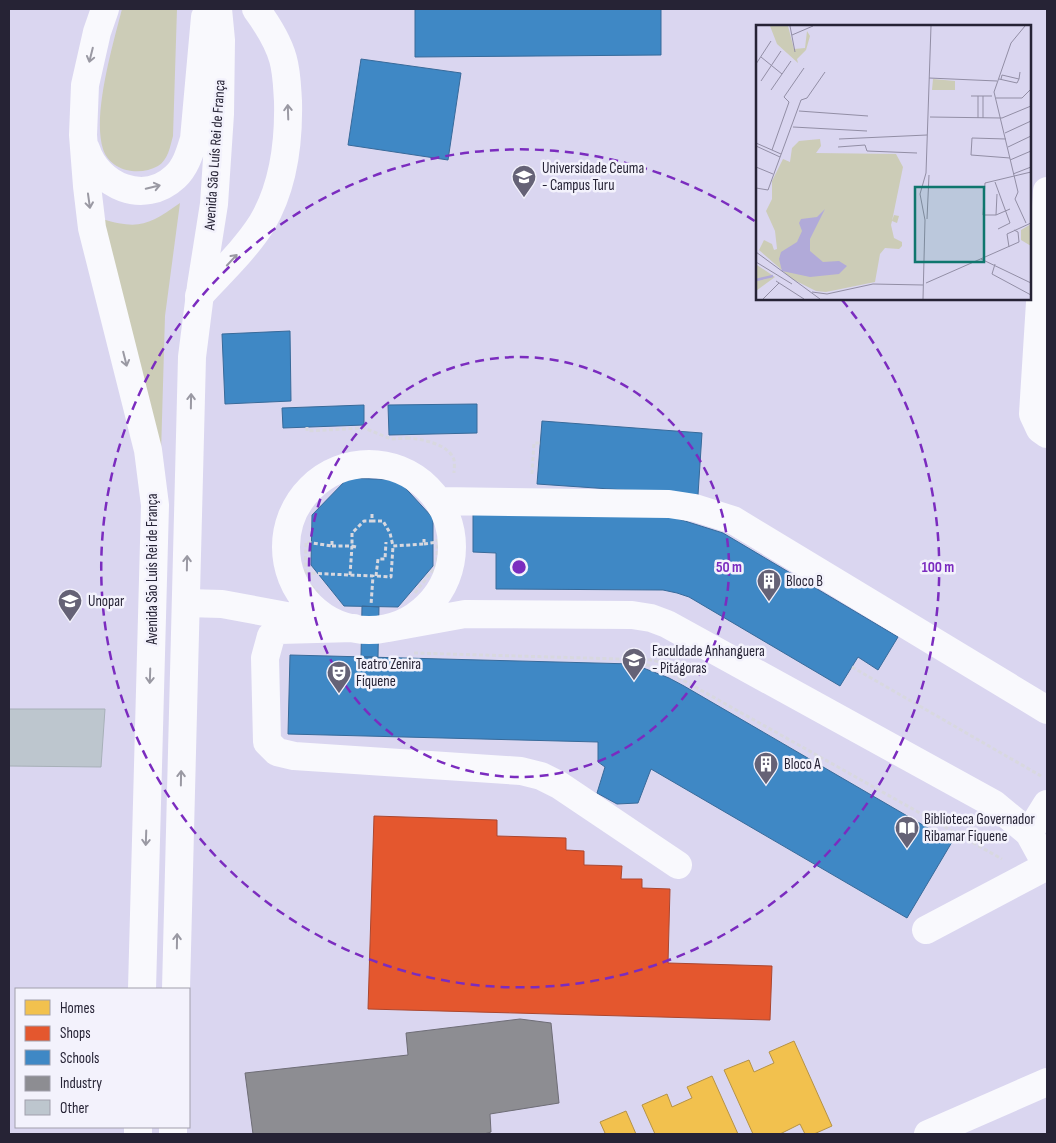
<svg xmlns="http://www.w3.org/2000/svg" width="1056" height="1143" viewBox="0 0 1056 1143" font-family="'Sofia Sans Condensed',sans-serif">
  <rect width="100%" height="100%" fill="#dad6f0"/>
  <path fill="#ccccb7" d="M122,9H177L173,136C170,147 168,160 158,166C139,177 110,171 103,149C92,115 113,44 122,9Z
    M180,203L165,316L161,453L102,219C139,230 149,225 180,203Z"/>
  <path fill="#f2c14e" stroke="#b59246" d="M794,1041L832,1126L814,1134H805L800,1124L780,1134H753L724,1070L749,1060L754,1072L774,1063L769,1052Z
    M712,1076L738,1134H655L642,1105L667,1094L672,1107L692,1098L687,1087Z
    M626,1111L636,1134H604L605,1133L600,1122Z"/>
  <path fill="#e4572e" stroke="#ab4730" d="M374,816L497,820V836L566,838V850L584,851V865L622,866L621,879H642V888L670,889L668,963L772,966L770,1020L368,1009Z"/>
  <path fill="#3f88c5" stroke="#386a9a" d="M415,9H661V55L415,57Z
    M361,59L461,73L448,160L348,145Z
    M290,331L291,401L225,404L222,334Z
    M477,404V433L389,435L388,405Z
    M364,405V425L283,428L282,408Z
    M542,421L702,433L698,495L537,484Z
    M348,478L398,480L433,518V566L398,607L344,606L311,565L312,515Z
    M473,514L669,516L723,533L898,637L878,670L858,657L840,686L689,597L677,593L663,590L496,589V553L473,552Z
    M362,606L379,607L378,657H361Z
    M290,655L633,664L669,678L684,686L952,842L907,918L651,769L638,803L617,804L597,793L605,767L598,762V742L288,734Z"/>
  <path fill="#8d8d92" stroke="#6e6d76" d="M520,1019L551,1023L559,1103L490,1114L491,1132L484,1134H253L245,1073L408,1055L406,1033Z"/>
  <path fill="#bdc6ce" stroke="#a7b0b8" d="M9,709H105L101,767L9,766Z"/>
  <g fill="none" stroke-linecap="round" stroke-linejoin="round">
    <path stroke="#d8d8df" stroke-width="3" stroke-dasharray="4 2.5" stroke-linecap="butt" d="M307,427V431L364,428L391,439L407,438V434
      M407,438C422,439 449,444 454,460C455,464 454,469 454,473
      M532,474L534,443H540
      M372,514V521H383L390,533L393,546L424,544V539
      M424,544L438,542
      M332,546H352L350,575
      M356,547L352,546V533L364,521H372
      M305,573L373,576L371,605
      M376,576L378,559H385L386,542
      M377,576L391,577L393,546
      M319,593L305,580L306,542L332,546V541
      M415,593L437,565V539
      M414,653L654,660L674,669L672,674
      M628,660L629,662L641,663L654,667L653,672
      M654,667L672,674L1002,859
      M852,667L1041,776"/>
    <path stroke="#f9f9fd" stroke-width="28" d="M1047,191L1033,414L1040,429L1047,434
      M199,296C220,273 245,250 262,223C284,186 289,143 288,101C287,87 287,73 283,59C278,41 267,24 256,9
      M286 547a83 83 0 1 1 166 0a83 83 0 1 1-166 0Z
      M439,501L669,504L695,508L733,520L1047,710
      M186,603L222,604L308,620
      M354,628L279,630L271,636L265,658L267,742L277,752L294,756L521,771L541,776L559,785L678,865
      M388,628L465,614L632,615L651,618L667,624L994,804L1029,833L1047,866
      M1029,833L1047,804
      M926,930L1047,866"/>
    <path stroke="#f9f9fd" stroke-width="28" d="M105,9L97,32L85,85L83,135L87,186L92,228L148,450L155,505L142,989
      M86,149C98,186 144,206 175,177C186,167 190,152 194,139L205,17
      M176,989L192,357L201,286L214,204L220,114L221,40L218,9
      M138,1134V1127
      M173,1134V1127
      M928,1134L1047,1082"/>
  </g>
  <defs><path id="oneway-shaft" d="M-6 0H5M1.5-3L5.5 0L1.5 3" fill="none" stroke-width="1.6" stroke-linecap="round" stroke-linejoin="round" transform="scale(1.25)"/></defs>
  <g stroke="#9a99a3">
    <use href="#oneway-shaft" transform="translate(91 55) rotate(104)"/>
    <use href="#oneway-shaft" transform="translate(288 112) rotate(-92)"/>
    <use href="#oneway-shaft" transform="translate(153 187) rotate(-14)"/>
    <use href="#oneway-shaft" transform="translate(89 201) rotate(82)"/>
    <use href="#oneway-shaft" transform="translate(232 260) rotate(-47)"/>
    <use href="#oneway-shaft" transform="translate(125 359) rotate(76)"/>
    <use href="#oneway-shaft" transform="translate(191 401) rotate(-89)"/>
    <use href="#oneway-shaft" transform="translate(187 563) rotate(-89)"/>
    <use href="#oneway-shaft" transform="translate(150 676) rotate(92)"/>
    <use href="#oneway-shaft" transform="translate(181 778) rotate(-89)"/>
    <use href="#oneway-shaft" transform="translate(146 838) rotate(92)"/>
    <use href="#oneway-shaft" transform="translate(177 941) rotate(-89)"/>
  </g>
  <g fill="none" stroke="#7b2cbf" stroke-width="2.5" stroke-dasharray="9 6">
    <circle cx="519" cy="567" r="210"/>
    <path d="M842 300A419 419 0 1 1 756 222"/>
  </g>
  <defs>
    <symbol id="university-pin" viewBox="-11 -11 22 30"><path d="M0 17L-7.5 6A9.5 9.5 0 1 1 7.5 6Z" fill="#656276" stroke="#f3f2fc"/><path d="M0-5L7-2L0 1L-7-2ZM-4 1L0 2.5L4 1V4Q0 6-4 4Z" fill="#fff"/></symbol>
    <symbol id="building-pin" viewBox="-11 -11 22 30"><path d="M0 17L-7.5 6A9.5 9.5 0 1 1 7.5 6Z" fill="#656276" stroke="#f3f2fc"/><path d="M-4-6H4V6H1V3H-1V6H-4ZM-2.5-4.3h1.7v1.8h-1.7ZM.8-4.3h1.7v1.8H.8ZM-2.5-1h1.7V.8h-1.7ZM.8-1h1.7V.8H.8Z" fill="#fff"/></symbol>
    <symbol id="theatre-pin" viewBox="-11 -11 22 30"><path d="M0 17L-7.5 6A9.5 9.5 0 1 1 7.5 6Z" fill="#656276" stroke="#f3f2fc"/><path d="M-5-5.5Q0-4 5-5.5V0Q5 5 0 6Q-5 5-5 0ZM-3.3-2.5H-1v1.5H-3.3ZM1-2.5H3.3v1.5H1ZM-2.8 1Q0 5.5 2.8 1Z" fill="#fff"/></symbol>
    <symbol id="library-pin" viewBox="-11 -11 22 30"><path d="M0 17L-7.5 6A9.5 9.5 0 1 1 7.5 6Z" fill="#656276" stroke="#f3f2fc"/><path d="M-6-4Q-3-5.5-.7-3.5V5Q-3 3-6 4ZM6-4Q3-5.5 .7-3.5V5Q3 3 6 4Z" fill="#fff"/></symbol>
  </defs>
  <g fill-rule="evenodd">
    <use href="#university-pin" x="510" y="163" width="28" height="38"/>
    <use href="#building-pin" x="755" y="567" width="28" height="38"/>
    <use href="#university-pin" x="56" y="587" width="28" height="38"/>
    <use href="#university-pin" x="620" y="646" width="28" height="38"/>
    <use href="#theatre-pin" x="325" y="659" width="28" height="38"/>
    <use href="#building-pin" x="752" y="750" width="28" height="38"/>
    <use href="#library-pin" x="893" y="814" width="28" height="38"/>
  </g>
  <g text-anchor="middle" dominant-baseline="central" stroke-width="5" stroke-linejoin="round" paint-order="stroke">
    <g font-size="15" fill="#262335" stroke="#f3f2fc">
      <text transform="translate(215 155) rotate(-86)">Avenida São Luís Rei de França</text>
      <text transform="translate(152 569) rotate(-90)">Avenida São Luís Rei de França</text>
    </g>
    <g font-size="15" fill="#262335" stroke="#f3f2fc" text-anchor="start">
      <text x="542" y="168">Universidade Ceuma<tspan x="542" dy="17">- Campus Turu</tspan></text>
      <text x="786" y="581">Bloco B</text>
      <text x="88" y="601">Unopar</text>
      <text x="652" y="651">Faculdade Anhanguera<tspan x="652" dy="17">- Pitágoras</tspan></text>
      <text x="356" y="664">Teatro Zenira<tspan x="356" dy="17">Fiquene</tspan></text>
      <text x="784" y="764">Bloco A</text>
      <text x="924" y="819">Biblioteca Governador<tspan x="924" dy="17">Ribamar Fiquene</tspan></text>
    </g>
  </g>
  <g transform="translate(756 25)">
    <rect width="275" height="275" fill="#dad6f0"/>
    <path d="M14,1H32L38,24L49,23L51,6L54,11L50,25L41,34L42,38L21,19ZM177,54L199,56V65H176ZM64,114L65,121L60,128L140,129L147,142L136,196L138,190L143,191L141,198L136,196L135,200L138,213L146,217V221L143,224L129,223L124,229L119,257L70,267L60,266L36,254L3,225L8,215L16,219L18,225L21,224L19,206L10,186L16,174V156L27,134L34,137L36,123L43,116ZM275,199V221L265,215V205ZM1,240L19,252L0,266V241Z" fill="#ccccb7"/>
    <path d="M69,184L54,214V226L67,237L83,236L91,241L83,249L54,252L26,246L23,234L25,227L41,217L46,206L43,198L45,194L61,192Z" fill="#b1aad9"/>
    <path fill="none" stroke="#b1aad9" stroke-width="2.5" d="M0,255L17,251"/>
    <path fill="none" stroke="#928ea5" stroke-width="1" d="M34,1L39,27M269,1L255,18L238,67L262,167L259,174L270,198M36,10L57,1M5,32L26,49M0,39L15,16M173,53L241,56M243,54L261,58L263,54M245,54L246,50L263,54L264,47M5,56L25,26M15,65L35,36M215,71H236M222,71V93M240,73H266L275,64M33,77L28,72L48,43M43,86L112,91M174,92L246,93L275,81M227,93V71M37,102L111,106M249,108L275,96M83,114L171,110M250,114L216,113L215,130L254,133M0,118L25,129M0,121L24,132M82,122L109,120L111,126L161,128M252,122L275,111M16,125L33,77M254,135L275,126M0,142L17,149M257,149L275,142M239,157L254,198L242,204M0,163L12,165L45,75L51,73L69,47M254,184L240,190H227L229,158L275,147M240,190L241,169M171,194L173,150M253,222L251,209L275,198M0,227L64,274M225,234L275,258M0,237L36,259M239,239L236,249L275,270M20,256L48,274M170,258L263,217L262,207L258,205M56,267L71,269L117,259L167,260M7,274L23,258M167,274L169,195L164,169L170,148L175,1"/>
    <path fill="#0f766e" fill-opacity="0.15" stroke="#0f766e" stroke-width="2.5" d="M159,162H228V237H159Z"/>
    <rect width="275" height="275" fill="none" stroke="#262335" stroke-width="2.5"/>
  </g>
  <circle cx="519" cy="567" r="8" fill="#7b2cbf" stroke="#f3f2fc" stroke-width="2.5"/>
  <g font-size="15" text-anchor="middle" font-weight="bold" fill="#7b2cbf" stroke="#f3f2fc" stroke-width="5" stroke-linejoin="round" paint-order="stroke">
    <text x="729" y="572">50 m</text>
    <text x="938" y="572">100 m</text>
  </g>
  <rect width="1056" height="1143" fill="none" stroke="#262335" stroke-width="20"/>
  <rect x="15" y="988" width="175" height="140" fill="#f3f2fc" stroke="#a19fac"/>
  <rect x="25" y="1000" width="25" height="15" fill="#f2c14e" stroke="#a19fac"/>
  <text x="60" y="1013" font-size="15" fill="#262335">Homes</text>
  <rect x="25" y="1026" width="25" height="15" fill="#e4572e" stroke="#a19fac"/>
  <text x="60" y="1038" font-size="15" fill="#262335">Shops</text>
  <rect x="25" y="1050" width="25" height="15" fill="#3f88c5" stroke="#a19fac"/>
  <text x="60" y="1063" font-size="15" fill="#262335">Schools</text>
  <rect x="25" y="1076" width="25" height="15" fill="#8d8d92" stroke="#a19fac"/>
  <text x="60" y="1088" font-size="15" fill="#262335">Industry</text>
  <rect x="25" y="1100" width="25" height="15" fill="#bdc6ce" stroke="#a19fac"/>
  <text x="60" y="1113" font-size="15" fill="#262335">Other</text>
</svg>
